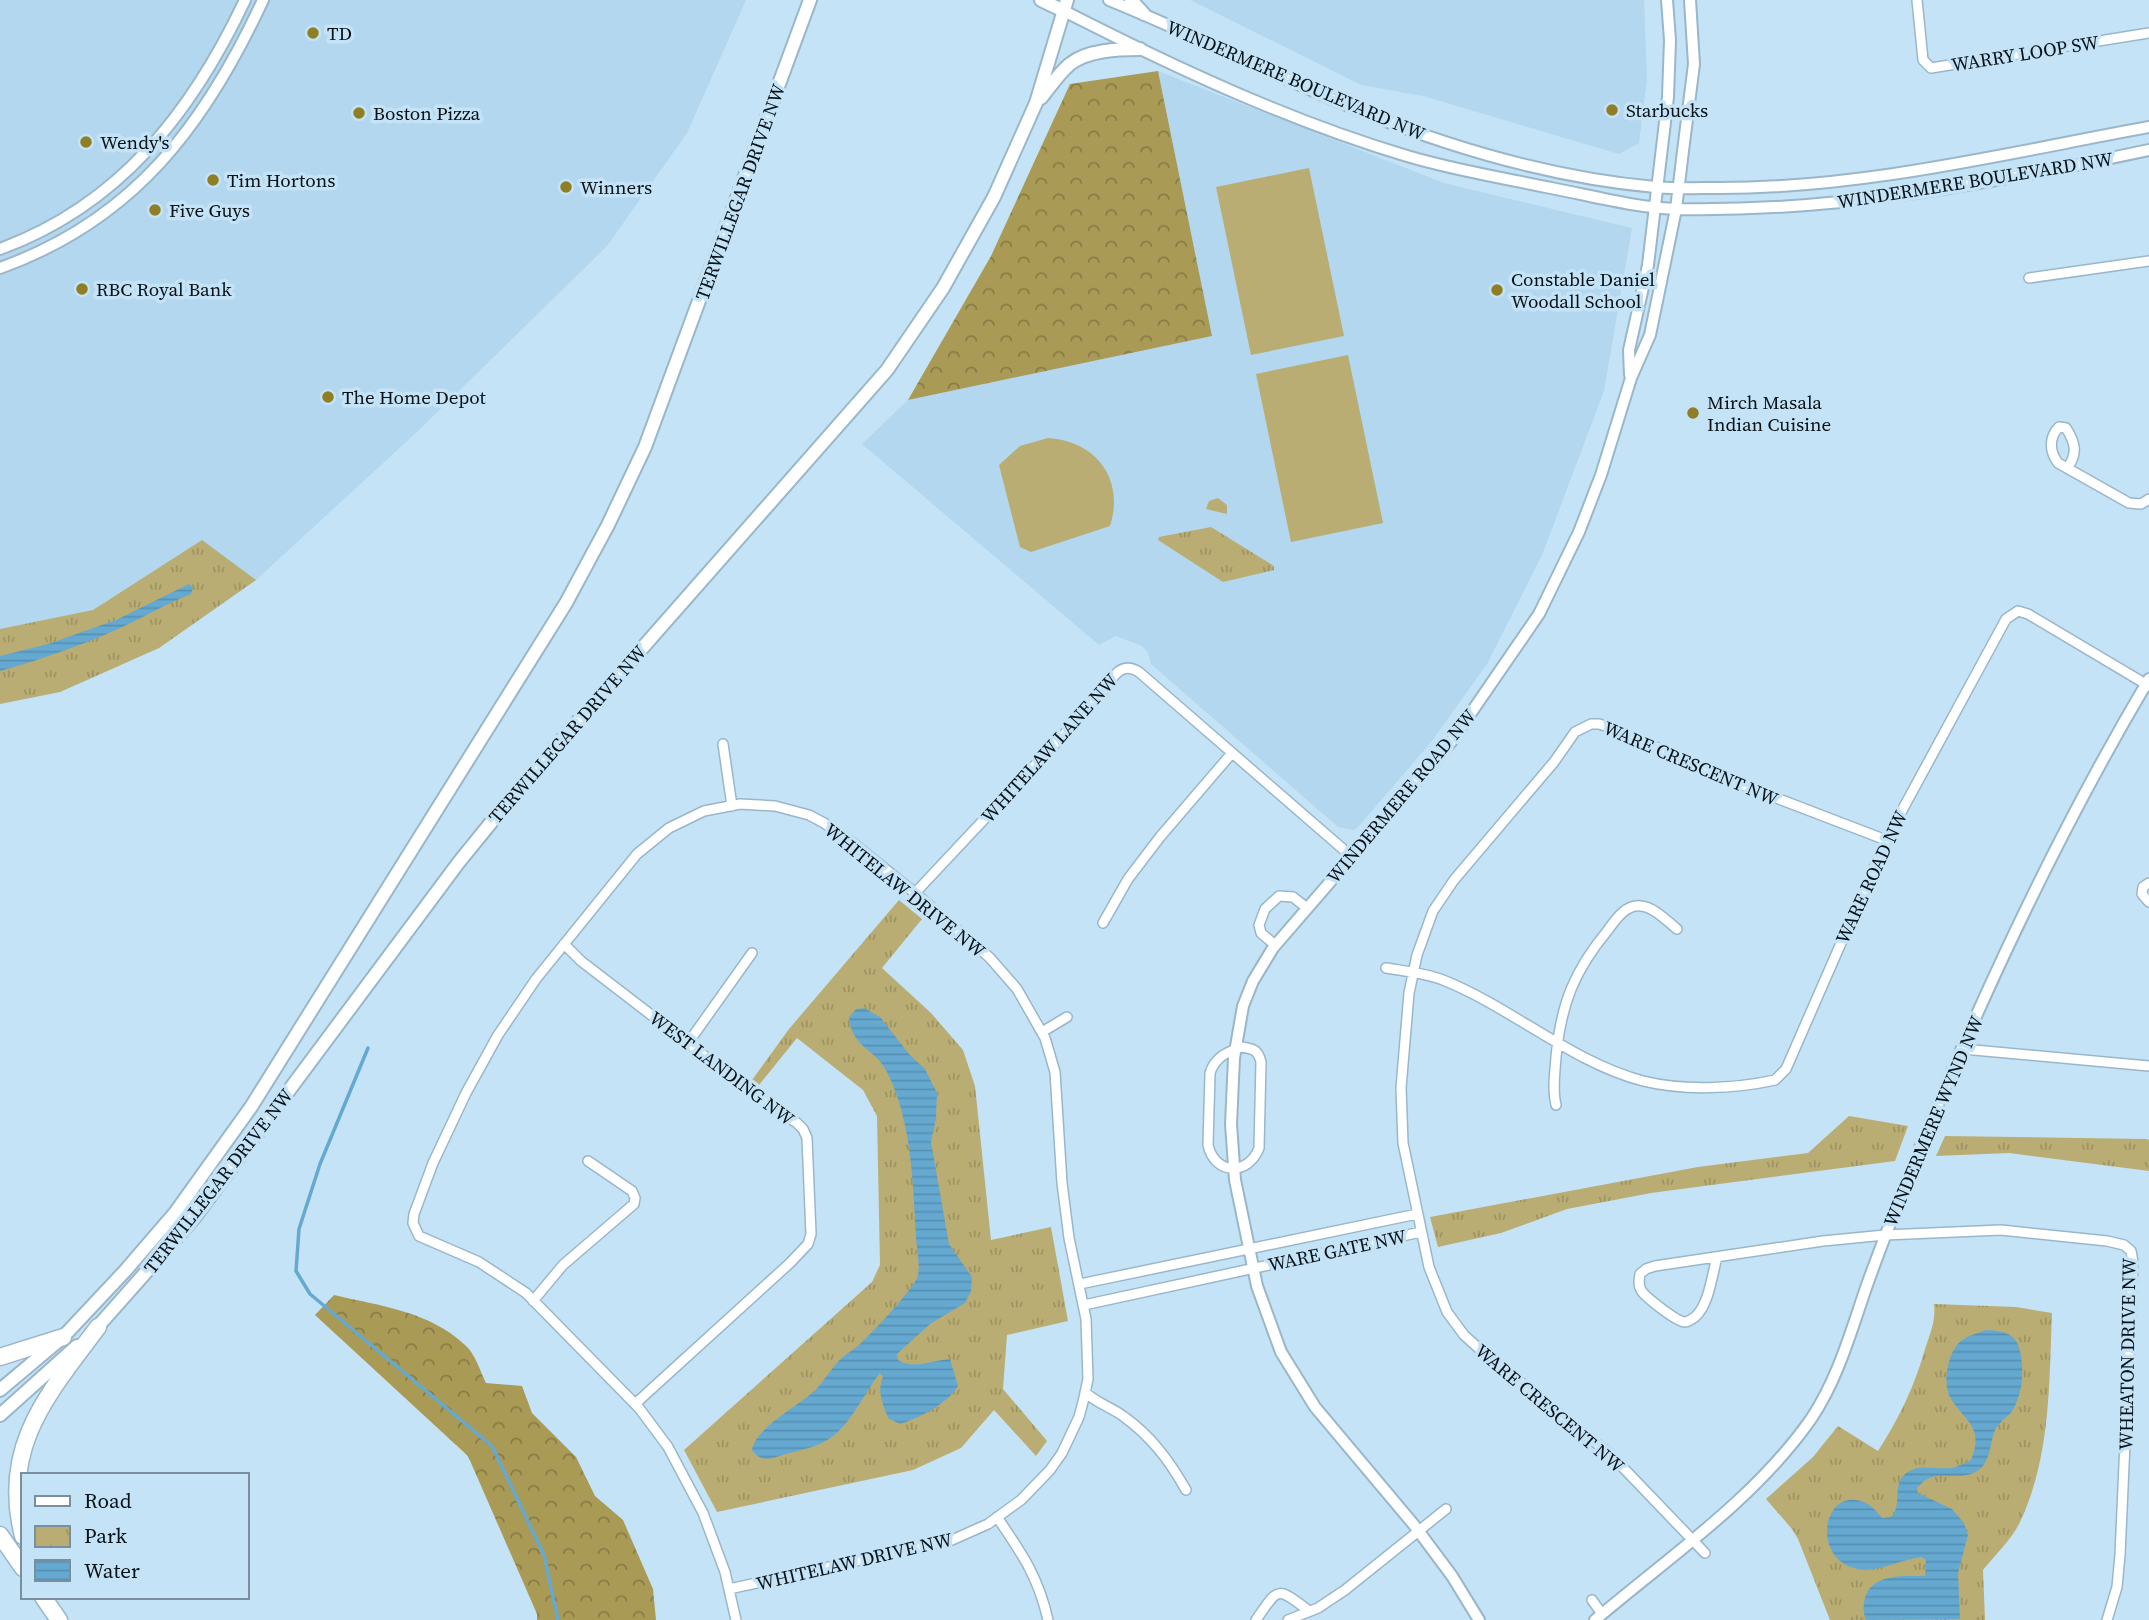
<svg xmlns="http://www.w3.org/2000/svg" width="2149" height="1620" viewBox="0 0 2149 1620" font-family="'Source Serif 4',serif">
  <defs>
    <pattern id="forest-crowns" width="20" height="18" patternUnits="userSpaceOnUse" patternTransform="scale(1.75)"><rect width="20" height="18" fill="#a99a56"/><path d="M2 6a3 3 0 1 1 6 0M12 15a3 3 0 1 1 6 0" fill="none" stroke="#887c46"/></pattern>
    <pattern id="park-tufts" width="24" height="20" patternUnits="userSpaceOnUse" patternTransform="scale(1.75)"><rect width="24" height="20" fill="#baad73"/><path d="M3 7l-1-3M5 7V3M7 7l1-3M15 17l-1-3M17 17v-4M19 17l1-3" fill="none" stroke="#9e9463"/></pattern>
    <pattern id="water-rules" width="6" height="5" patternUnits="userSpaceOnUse" patternTransform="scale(1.75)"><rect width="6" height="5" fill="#65a9d1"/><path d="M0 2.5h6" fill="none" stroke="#5690b3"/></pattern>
  </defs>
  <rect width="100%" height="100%" fill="#c5e3f6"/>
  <path fill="#b2d7ee" d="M0,0H746L687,133L607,246L418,431L256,580L159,648L60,692L0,704Z
    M1190,0H1644L1647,79L1639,143L1619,154L1423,96L1361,85Z
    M1158,71L1444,183L1632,228L1604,391L1542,555L1487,664L1432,741L1359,826L1354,830L1338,827L1151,664L1148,653L1142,646L1116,636L1099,645L862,444L908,400L1212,336Z"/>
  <path fill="url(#forest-crowns)" d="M1158,71L1212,336L908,400L991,256L1070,84Z
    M334,1295C380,1306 429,1311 465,1345C475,1353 480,1371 486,1383L522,1386L532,1413L576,1457L595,1496L623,1520L653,1589L656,1620H537V1614L468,1456L315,1315Z"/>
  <path fill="url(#park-tufts)" d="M1211,527L1274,566V570L1223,582L1158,540L1159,537Z
    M202,540L256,580L159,648L60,692L0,704V629L93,610Z
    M899,900L922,919L882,968L931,1013L963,1050L975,1086L991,1240L1051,1227L1068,1321L1007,1335L1003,1389L1047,1441L1036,1456L994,1410L961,1448L913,1470L717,1512L684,1450L872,1282L880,1265L877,1116L863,1090L797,1038L759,1085L752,1080L789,1029Z
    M1849,1116L1908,1126L1895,1161L1651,1193L1567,1209L1501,1233L1438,1247L1430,1217L1698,1167L1808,1153Z
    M1945,1136L2146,1139L2149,1140V1171L2009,1153L1936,1156Z
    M1934,1304L2016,1307L2052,1313C2049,1384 2051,1458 2019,1524C2011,1540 1994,1556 1983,1570L1985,1620H1830L1798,1539L1792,1529L1766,1499L1813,1457L1838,1426L1878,1451C1900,1417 1915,1385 1926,1346C1931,1332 1936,1319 1934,1304Z"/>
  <path fill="#baad73" d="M1309,168L1344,336L1251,355L1216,187Z
    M1348,355L1383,523L1291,542L1256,374Z
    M1048,438C1096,441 1125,479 1110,526L1031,552L1020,547L999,465L1020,446Z
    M1218,498L1227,505V514L1206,509L1209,501Z"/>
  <path fill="url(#water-rules)" d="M189,584L193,588L191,594C165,604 143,618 118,629C80,646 40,660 0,671V656L48,644L116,620Z
    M864,1008L880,1017L909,1054L925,1069L937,1093L936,1118L931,1142L949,1244L972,1277L971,1291L965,1303L930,1324L897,1354L898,1360C914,1370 932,1360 950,1359L958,1386C947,1404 920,1418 900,1424L888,1418C882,1402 877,1392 883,1376L880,1373C862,1396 849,1430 822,1443C811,1448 797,1451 786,1454C772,1458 762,1464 752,1450C755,1429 796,1407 812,1393C824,1383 831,1367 843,1357C849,1352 855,1349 860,1344C871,1334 916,1287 918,1275C920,1264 917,1250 916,1238C913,1183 912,1122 887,1072C876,1049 851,1047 849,1017L856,1009Z
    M1986,1330C2014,1331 2020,1339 2022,1365C2023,1380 2021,1394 2014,1408C2010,1416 2001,1420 1996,1428C1989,1442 1992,1462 1977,1471C1961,1481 1943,1472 1929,1478C1924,1480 1920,1485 1917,1488L1918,1493L1952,1509L1964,1523L1968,1535L1958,1573L1960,1619L1866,1620C1863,1613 1863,1606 1865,1598C1872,1573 1904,1576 1925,1576L1926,1560L1922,1557C1902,1559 1877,1573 1858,1569C1809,1560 1823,1483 1866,1503C1872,1506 1878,1513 1882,1518L1891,1517C1902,1506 1893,1488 1903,1476C1916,1462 1935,1470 1951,1468C1958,1467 1965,1463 1971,1460C1985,1425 1963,1421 1950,1397C1942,1383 1948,1351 1961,1341C1967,1336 1978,1333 1986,1330Z"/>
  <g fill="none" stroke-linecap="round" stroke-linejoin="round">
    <path stroke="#65a9d1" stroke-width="3.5" d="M368,1048L320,1164L299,1229L296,1271L310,1294L492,1446L544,1555L558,1620"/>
    <defs>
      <path id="minor" d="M1917,0L1923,60L1931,68L2149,33
        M2029,278L2149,261
        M2068,467C2078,453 2075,442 2066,428L2059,427C2049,437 2049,451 2058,463L2129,503L2141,504L2149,499
        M723,744L732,806
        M2149,883L2143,887L2142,894L2149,902
        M915,893L1099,697C1110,682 1119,659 1139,672L1351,856
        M1103,923L1128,879L1160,837L1232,753
        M564,944L581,961L754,1094L797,1123L803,1129L807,1138L811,1234L808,1244L790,1263L635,1404
        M1275,945L1261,933L1259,925L1265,909L1279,896L1293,897L1307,908
        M1386,968C1404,971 1425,973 1443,980C1511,1007 1571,1062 1643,1081C1684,1091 1734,1089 1775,1080L1786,1069L1886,840L2006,619L2018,611L2028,614L2149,686
        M1042,1032L1067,1017
        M688,1043L752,953
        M1242,1047C1254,1049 1258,1050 1261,1062L1259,1148C1249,1175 1215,1176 1208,1145L1210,1073C1215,1057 1227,1052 1242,1047Z
        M1963,1049L2149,1066
        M1556,1105C1552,1089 1555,1073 1556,1057C1561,1004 1574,971 1608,930C1616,919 1626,904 1641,906C1654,907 1667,921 1677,929
        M1717,1257C1712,1275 1709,1305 1695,1317C1692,1319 1688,1322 1685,1322C1677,1322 1645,1297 1641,1290C1638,1285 1639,1280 1640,1274L1646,1269L1655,1266L1823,1241L1885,1235L2001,1230L2107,1241L2124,1245L2131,1251L2133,1262L2120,1555L2117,1587L2107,1620
        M1080,1284L1417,1214
        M533,1301L563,1265L634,1204L635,1198L632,1191L588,1161
        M1084,1305L1421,1232
        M1085,1392C1096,1403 1111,1407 1123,1416C1151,1436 1169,1460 1186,1490
        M997,1517C1022,1554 1038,1576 1048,1620
        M1705,1553L1610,1454L1485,1354L1464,1335L1447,1312L1429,1267L1403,1143L1401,1088L1409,993L1417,955L1433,911L1454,880L1554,762L1575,732L1591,724H1599L1615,729L1737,783L1886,840
        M729,1589L952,1540L988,1524L1021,1500L1050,1470L1062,1453L1079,1417L1084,1398L1088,1379L1086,1319L1069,1238L1062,1183L1055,1072L1045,1038L1017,989L990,958L915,893L853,843L824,823L809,815L775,806L740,804L704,811L669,828L637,854L536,979L498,1035L466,1093L433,1163L414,1214L413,1223L419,1236L479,1262L526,1293L639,1408L668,1447L703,1513L725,1572L736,1620
        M1592,1600L1602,1614
        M1256,1620C1279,1587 1276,1586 1309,1611
        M1288,1620L1318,1608L1345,1590L1446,1509"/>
      <path id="tertiary" d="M1109,0C1223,46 1331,106 1448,143C1513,164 1588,181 1655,187C1676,189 1699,188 1720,188C1865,188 2007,153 2149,127
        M1064,11C1174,67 1289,121 1407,156C1454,170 1503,178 1551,188C1593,196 1636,208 1679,209C1838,212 1994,183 2149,150
        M0,249C120,205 192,112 245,0
        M0,268C134,220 205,125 263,0
        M1630,375L1629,350L1648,265L1668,97L1670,40L1667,0
        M1479,1620L1452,1576L1414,1525L1315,1407L1281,1352L1257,1286L1235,1180L1231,1124L1234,1058L1243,1006L1253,981L1273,948L1451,742L1539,614L1579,532L1601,475L1631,378L1650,335L1676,209L1683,151L1694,64L1690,0
        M1595,1620C1669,1557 1755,1499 1811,1419C1838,1379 1851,1331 1867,1285C1883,1240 1901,1195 1919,1150C1985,988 2060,829 2149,679"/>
      <path id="secondary" d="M1041,0L1064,11
        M1131,0L1144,14
        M1041,98C1050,87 1059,73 1070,64C1088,50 1118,49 1140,49
        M93,1332L194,1218L459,862L520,787L887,370L943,288L994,197L1036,103L1067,0
        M0,1390L63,1337L125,1271L175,1213L251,1107L566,603L608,525L645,447L810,0
        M0,1415L77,1346"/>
      <path id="motorway" d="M0,1357L63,1337
        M0,1535L23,1568
        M23,1536C0,1447 48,1394 98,1327
        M43,1597L59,1620"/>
    </defs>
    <use href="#minor" stroke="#9ab7ca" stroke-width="12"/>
    <use href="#tertiary" stroke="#9ab7ca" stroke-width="14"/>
    <use href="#secondary" stroke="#9ab7ca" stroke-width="16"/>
    <use href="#motorway" stroke="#9ab7ca" stroke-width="19"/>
    <use href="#minor" stroke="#fff" stroke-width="9"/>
    <use href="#tertiary" stroke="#fff" stroke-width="10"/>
    <use href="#secondary" stroke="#fff" stroke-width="12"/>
    <use href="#motorway" stroke="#fff" stroke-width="16"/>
  </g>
  <g fill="#907e25" stroke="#c5e3f6" stroke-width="2.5">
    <circle cx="313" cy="33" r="7"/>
    <circle cx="1612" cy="110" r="7"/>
    <circle cx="359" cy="113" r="7"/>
    <circle cx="86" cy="142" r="7"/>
    <circle cx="213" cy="180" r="7"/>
    <circle cx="566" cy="187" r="7"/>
    <circle cx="155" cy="210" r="7"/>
    <circle cx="82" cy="289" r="7"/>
    <circle cx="1497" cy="290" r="7"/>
    <circle cx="328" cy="397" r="7"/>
    <circle cx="1693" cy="413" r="7"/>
  </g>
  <g text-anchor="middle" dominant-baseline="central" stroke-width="7" stroke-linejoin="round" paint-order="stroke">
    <g font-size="19" fill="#071218" stroke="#c5e3f6" text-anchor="start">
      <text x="327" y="33">TD</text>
      <text x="1626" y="110">Starbucks</text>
      <text x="373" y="113">Boston Pizza</text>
      <text x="100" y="142">Wendy's</text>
      <text x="227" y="180">Tim Hortons</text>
      <text x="580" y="187">Winners</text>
      <text x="169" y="210">Five Guys</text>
      <text x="1511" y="279">Constable Daniel<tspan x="1511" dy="22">Woodall School</tspan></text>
      <text x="96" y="289">RBC Royal Bank</text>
      <text x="342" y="397">The Home Depot</text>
      <text x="1707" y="402">Mirch Masala<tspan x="1707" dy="22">Indian Cuisine</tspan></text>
    </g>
    <g font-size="19" fill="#071218" stroke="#c5e3f6">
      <text transform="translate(2025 53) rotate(-9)">WARRY LOOP SW</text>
      <text transform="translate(1296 80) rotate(23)">WINDERMERE BOULEVARD NW</text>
      <text transform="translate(1975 180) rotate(-9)">WINDERMERE BOULEVARD NW</text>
      <text transform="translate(740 192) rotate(-70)">TERWILLEGAR DRIVE NW</text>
      <text transform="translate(567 734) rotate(-49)">TERWILLEGAR DRIVE NW</text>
      <text transform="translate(1049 748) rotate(-48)">WHITELAW LANE NW</text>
      <text transform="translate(1691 763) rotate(23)">WARE CRESCENT NW</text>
      <text transform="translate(1401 796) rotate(-50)">WINDERMERE ROAD NW</text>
      <text transform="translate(1871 877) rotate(-65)">WARE ROAD NW</text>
      <text transform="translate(905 890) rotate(39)">WHITELAW DRIVE NW</text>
      <text transform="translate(722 1068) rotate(37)">WEST LANDING NW</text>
      <text transform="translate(1933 1121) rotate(-67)">WINDERMERE WYND NW</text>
      <text transform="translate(218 1181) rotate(-52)">TERWILLEGAR DRIVE NW</text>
      <text transform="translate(1337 1250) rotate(-12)">WARE GATE NW</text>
      <text transform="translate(2127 1354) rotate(-89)">WHEATON DRIVE NW</text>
      <text transform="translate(1550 1408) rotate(40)">WARE CRESCENT NW</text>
      <text transform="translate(854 1561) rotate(-13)">WHITELAW DRIVE NW</text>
    </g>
  </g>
  <rect x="21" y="1473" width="228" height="126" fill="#c5e3f6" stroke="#798f9d" stroke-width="2"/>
  <rect x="35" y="1496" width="35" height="10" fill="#ffffff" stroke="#798f9d" stroke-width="2"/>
  <text x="84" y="1508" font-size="21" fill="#071218">Road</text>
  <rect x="35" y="1526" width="35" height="21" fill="url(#park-tufts)" stroke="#798f9d" stroke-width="2"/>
  <text x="84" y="1543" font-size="21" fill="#071218">Park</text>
  <rect x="35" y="1560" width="35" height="21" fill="url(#water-rules)" stroke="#798f9d" stroke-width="2"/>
  <text x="84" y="1578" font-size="21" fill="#071218">Water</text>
</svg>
